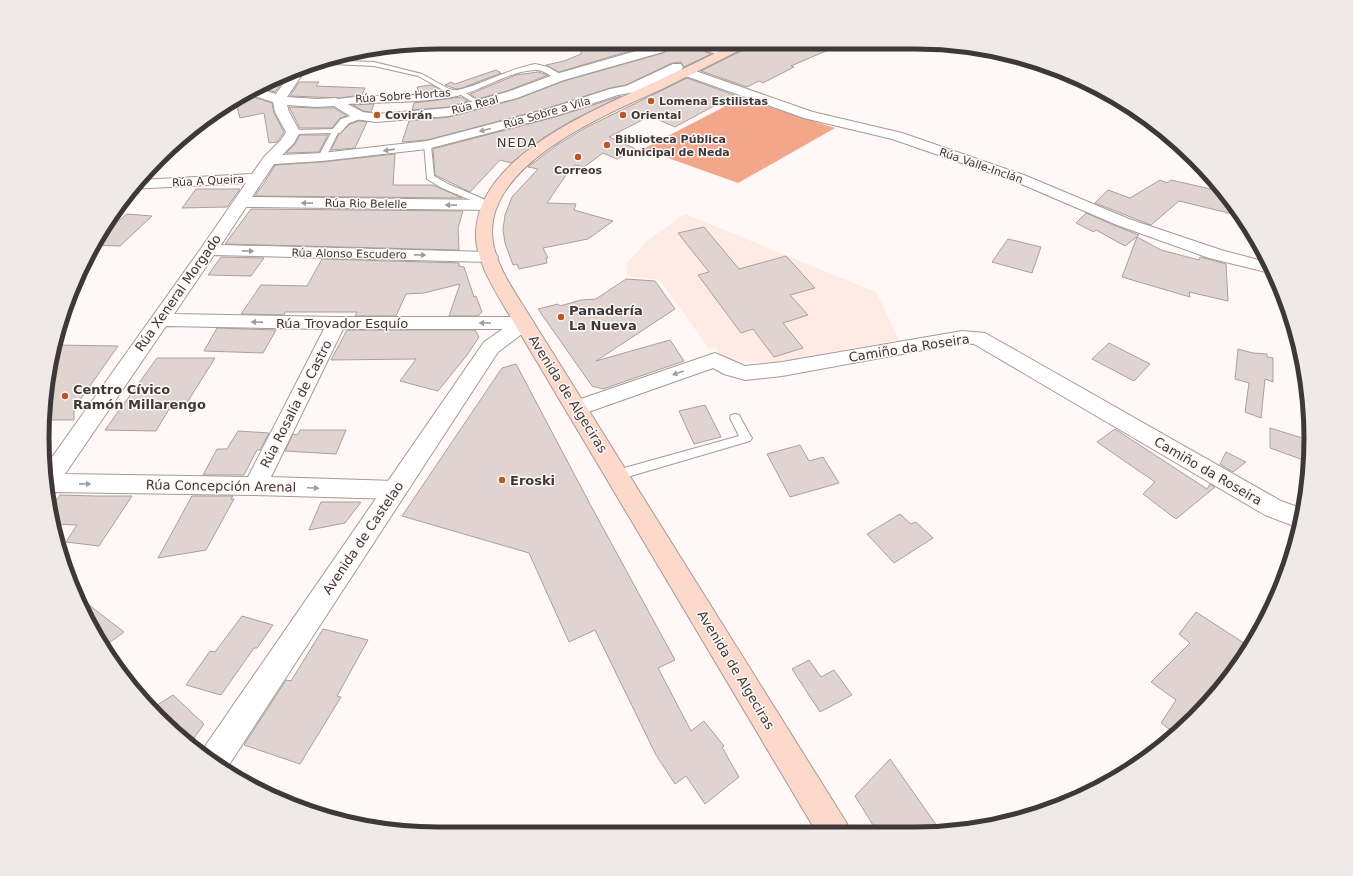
<svg xmlns="http://www.w3.org/2000/svg" width="1353" height="876" viewBox="0 0 1353 876" font-family="'DejaVu Sans',sans-serif">
  <rect width="100%" height="100%" fill="#fff8f6"/>
  <path fill="#ffebe4" d="M685,214L876,292L899,340L810,356L807,359L778,363L741,361L721,358L715,347L709,349L660,280L627,276L626,264L648,240Z"/>
  <path fill="#f2a68a" d="M741,98L835,128L738,183L643,149Z"/>
  <path fill="#dfd4d0" stroke="#aa9f9c" d="M582,45H650L559,72L546,65L564,61L581,54Z
    M675,45H689L711,54L684,67L681,62L672,63L626,85L610,88L545,109L427,140L402,142L409,121L449,117L517,99L564,81L663,53Z
    M749,45H840L791,66L794,67L763,83L759,81L747,87L701,71L747,48Z
    M496,70L501,73L462,88L456,89L445,85L451,82L455,84Z
    M538,72L548,75L507,91L477,99L470,94L516,75Z
    M687,78L734,95L675,127L650,116L609,137L636,149L617,159L603,153L584,167L575,165L566,175L547,203L576,204L574,210L613,221L588,239L543,248L548,258H546L547,263L519,269L517,264L513,265L505,243L503,230L505,215L512,197L538,169L528,167L557,145L585,128Z
    M283,82L275,92L260,88L271,83Z
    M299,82H319L316,86L365,88L362,95L339,98L290,96Z
    M431,85L443,91L419,93L417,87Z
    M245,95H247L272,103L274,113L284,132L277,142L269,143L264,113L240,118L235,100Z
    M621,96L571,121L543,138L511,163L500,160L470,192L435,175L433,149L555,117Z
    M461,97L468,101L449,107L412,110L414,103Z
    M374,104L371,112L363,111L353,105Z
    M289,107L316,108H334L347,116L340,118L332,128H300Z
    M359,121L367,122L355,148L331,150L339,134L350,124Z
    M300,135H328L319,152L286,153L295,144Z
    M395,154L393,185H433L462,198L255,196L260,188H261L275,165L322,162Z
    M1160,180L1167,183L1171,180L1224,192L1241,216L1179,201L1151,225L1095,203L1108,190L1130,198Z
    M196,189H240L227,207L182,208Z
    M251,209L463,211L458,228L459,250L225,244Z
    M1086,213L1116,226L1139,235L1125,246L1096,230L1094,232L1076,223Z
    M127,214L152,216L120,246L93,245L95,240Z
    M704,227L739,269L786,256L815,288L790,295L808,315L783,323L803,348L774,357L753,329L741,333L698,275L709,272L678,233Z
    M1137,237L1161,250L1199,260L1200,257L1226,264L1228,301L1189,292L1190,297L1122,277Z
    M1008,239L1041,247L1032,273L992,262Z
    M221,257L264,258L251,276L208,275Z
    M322,259L459,263V266L464,267L474,297L476,296L482,312L478,316H449L460,284L424,293L406,294L396,316H355L357,312H285L284,315L241,314L261,285L307,286Z
    M626,279L655,281L675,309L596,361L670,340L684,361L603,389L592,386L538,309L558,304L560,306L581,300L596,299Z
    M217,328L276,330L263,353L204,351Z
    M347,330H475L479,337L467,355L438,391L400,381L416,359L331,360Z
    M1109,343L1150,364L1134,381L1092,359Z
    M56,345L118,346L80,400L74,404V420H43V412Z
    M1238,349L1253,353L1267,354V357L1273,358V382L1265,379L1261,418L1245,412L1249,383L1235,379Z
    M157,358H215L183,409H169L156,431L105,430Z
    M516,364L591,506L675,660L658,668L691,731L704,721L724,746L722,747L739,777L705,804L686,776L675,784L656,755L595,630L569,642L529,553L402,516L502,368Z
    M705,405L721,437L694,444L679,411Z
    M1270,428L1309,440V462L1270,448Z
    M1115,429L1207,489L1210,484L1215,487L1176,519L1143,494L1155,482L1097,442Z
    M300,430H346L336,454L285,451L293,434L298,435Z
    M238,431L269,433L260,450H257L244,475H203L217,449H227Z
    M800,445L809,461L823,457L839,483L790,497L767,454Z
    M1226,452L1246,462L1233,472L1220,464Z
    M60,495L96,496H132L99,546L66,542L77,525L52,524L49,509Z
    M192,496H233L231,499H234L206,550L158,558Z
    M321,502H361L345,523L309,530Z
    M900,514L911,524L916,522L933,538L894,563L867,534Z
    M80,598L124,632L106,645L94,634Z
    M1196,612L1250,647L1213,699L1176,734L1161,723L1176,700L1151,682L1190,643L1179,634Z
    M242,616L273,625L257,648H254L221,695L186,685L210,651L215,652Z
    M323,629L368,640L337,696L341,697L300,764L244,745L286,680L291,681Z
    M809,660L821,677L834,670L852,695L820,712L792,669Z
    M173,695L204,724L189,745L177,736L151,709Z
    M890,759L918,799L942,833H878L855,796Z"/>
  <g fill="none" stroke-linecap="round" stroke-linejoin="round">
    <defs>
      <path id="service" d="M322,60L374,62L422,74L449,89L464,92L483,104L478,105L461,95H455L445,91L418,76L374,66L312,63Z
        M336,129L339,131L326,157L322,159L318,157L331,133L293,134L289,132L293,130Z
        M424,143H430L431,145L434,176L448,184L493,203V207H487L442,188L427,179Z
        M735,414L739,415L750,435L752,438L750,441L617,480L613,478L611,475L613,472L617,470L739,436L730,418L731,415Z"/>
      <path id="pedestrian" d="M690,45H705L728,52L729,54L725,57Z
        M535,64L548,67L565,77L560,80C552,78 544,69 535,70C509,71 483,90 457,96C418,104 376,101 336,105L331,102C337,96 384,96 395,95C417,95 441,95 462,89C487,82 509,69 535,64Z
        M360,113L363,114L365,116L363,118L349,123L340,133H332L331,131L341,119Z"/>
      <path id="minor" d="M657,45H674L663,52L564,80L517,98L449,116L376,122L355,119L334,106L316,107L287,105L289,112L300,132L294,143L282,155L322,153L427,141L545,110L610,89L626,86L673,64H681L683,67L681,70L635,92L618,95L555,116L427,149L322,161L274,164L252,197L490,200L496,202L498,205L496,208L490,210L246,207L221,245L489,252L495,253L498,257L495,261L489,262L214,255L174,314L337,317H524L531,319L534,323L531,327L524,329H343L271,477L395,481L403,483L407,490L403,497L395,499L255,495L51,492L46,494L45,467L202,247L246,183L131,189L140,180L252,174L264,157L281,140L286,132L275,112L273,102L248,94L259,89L276,94L292,72L305,66L306,68L304,72L287,97L316,99L336,98L363,112L376,114L449,108L507,92L556,74ZM166,326L324,329L248,477L65,474Z
        M687,68L813,112L902,133L1024,175L1129,219L1221,250L1270,263L1274,274L1209,258L1117,225L1014,181L892,139L804,118L683,75L681,72L683,69Z
        M962,331L985,333L1281,501L1303,509L1299,528L1265,515L974,344L962,343L782,376L745,380L724,374L713,368L577,416L569,413L566,408L569,403L715,353L745,366L782,362Z"/>
      <path id="tertiary" d="M524,317L531,319L534,323L531,327L498,352L225,771L201,754V752L484,342L517,319Z"/>
      <path id="secondary" d="M732,45H748L746,47C718,61 690,75 662,89C607,114 491,161 492,233C493,265 518,296 534,323L846,822L851,833H817L514,323C500,298 474,262 476,232C479,156 594,110 653,83C679,71 705,58 732,45Z"/>
    </defs>
    <use href="#service" stroke="#a49a96" stroke-width="2"/>
    <use href="#pedestrian" stroke="#a49a96" stroke-width="2"/>
    <use href="#minor" stroke="#a49a96" stroke-width="2"/>
    <use href="#tertiary" stroke="#a49a96" stroke-width="2"/>
    <use href="#secondary" stroke="#a49a96" stroke-width="2"/>
    <use href="#service" fill="#fff" fill-rule="evenodd"/>
    <use href="#pedestrian" fill="#fff" fill-rule="evenodd"/>
    <use href="#minor" fill="#fff" fill-rule="evenodd"/>
    <use href="#tertiary" fill="#fff" fill-rule="evenodd"/>
    <use href="#secondary" fill="#fcd9cb" fill-rule="evenodd"/>
  </g>
  <defs><path id="oneway-solid" d="M-6-.8H1V-3.2L6.5 0L1 3.2V.8H-6Z"/></defs>
  <g fill="#9e9c9c">
    <use href="#oneway-solid" transform="translate(485 130) rotate(165)"/>
    <use href="#oneway-solid" transform="translate(389 150) rotate(172)"/>
    <use href="#oneway-solid" transform="translate(307 203) rotate(-179)"/>
    <use href="#oneway-solid" transform="translate(451 205) rotate(-179)"/>
    <use href="#oneway-solid" transform="translate(248 251) rotate(1)"/>
    <use href="#oneway-solid" transform="translate(420 255) rotate(1)"/>
    <use href="#oneway-solid" transform="translate(257 322) rotate(-179)"/>
    <use href="#oneway-solid" transform="translate(485 323) rotate(-180)"/>
    <use href="#oneway-solid" transform="translate(678 373) rotate(161)"/>
    <use href="#oneway-solid" transform="translate(85 484) rotate(1)"/>
    <use href="#oneway-solid" transform="translate(313 488) rotate(2)"/>
  </g>
  <g fill="#bc552b" stroke="#fff8f6" stroke-width="1.5">
    <circle cx="651" cy="101" r="4"/>
    <circle cx="377" cy="115" r="4"/>
    <circle cx="623" cy="115" r="4"/>
    <circle cx="607" cy="145" r="4"/>
    <circle cx="578" cy="157" r="4"/>
    <circle cx="561" cy="317" r="4"/>
    <circle cx="65" cy="396" r="4"/>
    <circle cx="502" cy="480" r="4"/>
  </g>
  <g text-anchor="middle" dominant-baseline="central" stroke-width="3" stroke-linejoin="round" paint-order="stroke">
    <g font-size="11" fill="#3e3938" stroke="#fff8f6">
      <text transform="translate(403 96) rotate(-4)">Rúa Sobre Hortas</text>
      <text transform="translate(475 105) rotate(-14)">Rúa Real</text>
      <text transform="translate(547 113) rotate(-16)">Rúa Sobre a Vila</text>
      <text transform="translate(981 166) rotate(19)">Rúa Valle-Inclán</text>
      <text transform="translate(208 181) rotate(-3)">Rúa A Queira</text>
      <text transform="translate(366 204) rotate(1)">Rúa Rio Belelle</text>
      <text transform="translate(349 254) rotate(1)">Rúa Alonso Escudero</text>
    </g>
    <g font-size="11" font-weight="bold" fill="#3e3938" stroke="#fff8f6" text-anchor="start">
      <text x="659" y="101">Lomena Estilistas</text>
      <text x="385" y="115">Covirán</text>
      <text x="631" y="115">Oriental</text>
      <text x="615" y="139">Biblioteca Pública<tspan x="615" dy="13">Municipal de Neda</tspan></text>
      <text x="578" y="170" text-anchor="middle">Correos</text>
    </g>
    <g font-size="13" letter-spacing="1" fill="#3e3938" stroke="#fff8f6">
      <text x="517" y="142">NEDA</text>
    </g>
    <g font-size="13" fill="#3e3938" stroke="#fff8f6">
      <text transform="translate(178 293) rotate(-55)">Rúa Xeneral Morgado</text>
      <text x="342" y="323">Rúa Trovador Esquío</text>
      <text transform="translate(909 348) rotate(-9)">Camiño da Roseira</text>
      <text transform="translate(568 394) rotate(58)">Avenida de Algeciras</text>
      <text transform="translate(296 404) rotate(-63)">Rúa Rosalía de Castro</text>
      <text transform="translate(1208 471) rotate(30)">Camiño da Roseira</text>
      <text transform="translate(221 486) rotate(1)">Rúa Concepción Arenal</text>
      <text transform="translate(363 538) rotate(-56)">Avenida de Castelao</text>
      <text transform="translate(736 670) rotate(59)">Avenida de Algeciras</text>
    </g>
    <g font-size="13" font-weight="bold" fill="#3e3938" stroke="#fff8f6" text-anchor="start">
      <text x="569" y="310">Panadería<tspan x="569" dy="15">La Nueva</tspan></text>
      <text x="73" y="389">Centro Cívico<tspan x="73" dy="15">Ramón Millarengo</tspan></text>
      <text x="510" y="480">Eroski</text>
    </g>
  </g>
  <path d="M0 0H1353V876H0ZM438 49H915A389 389 0 0 1 1304 438V438A389 389 0 0 1 915 827H438A389 389 0 0 1 49 438V438A389 389 0 0 1 438 49Z" fill="#f0e9e7" fill-rule="evenodd"/>
  <path fill="none" stroke="#3e3938" stroke-width="5" d="M438 49H915A389 389 0 0 1 1304 438V438A389 389 0 0 1 915 827H438A389 389 0 0 1 49 438V438A389 389 0 0 1 438 49Z"/>
</svg>
